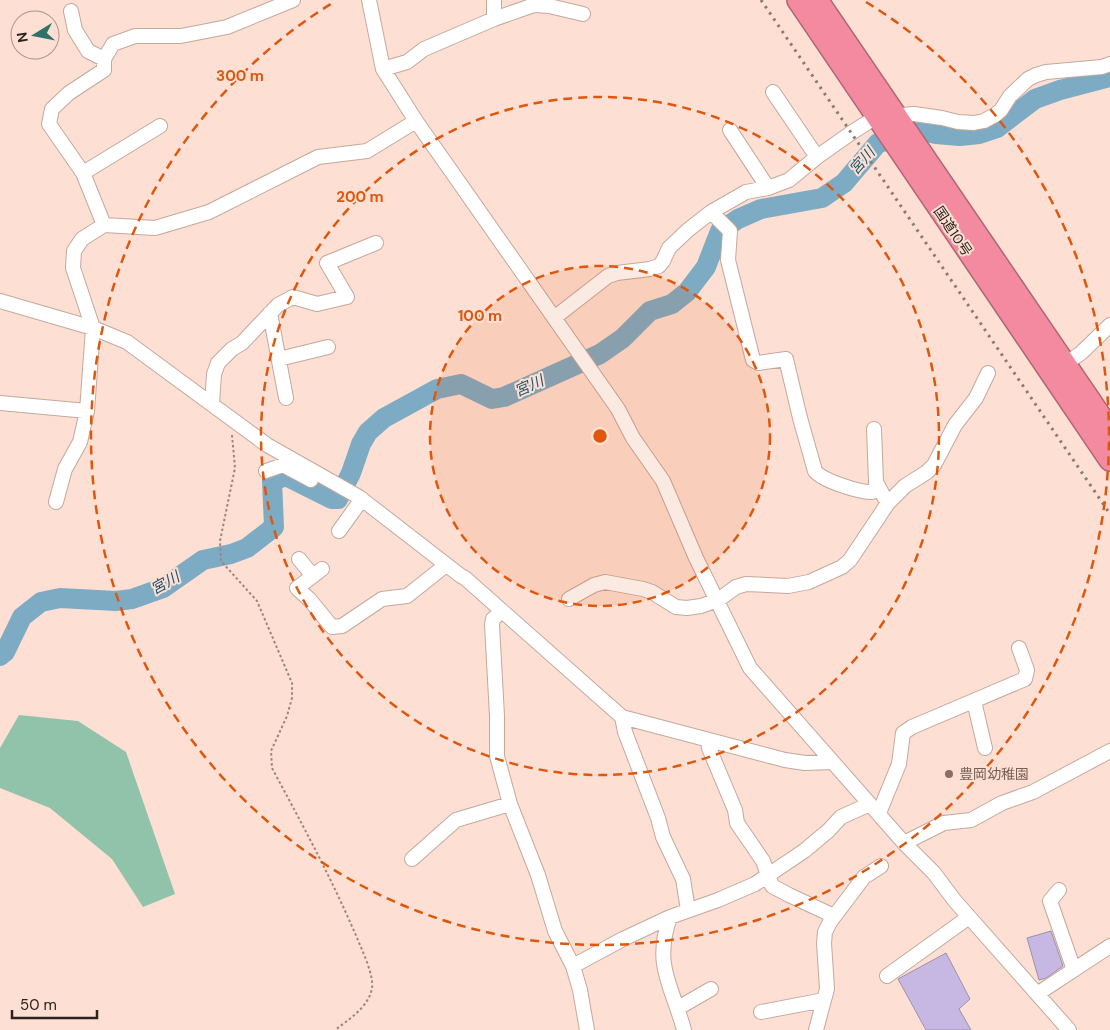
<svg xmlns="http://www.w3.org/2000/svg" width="1110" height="1030" viewBox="0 0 1110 1030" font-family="'DM Sans','Noto Sans JP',sans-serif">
  <rect width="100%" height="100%" fill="#fde0d3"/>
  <path fill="#91c3ab" d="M19,715L78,721L126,752L175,894L143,907L112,859L50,808L0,788V748Z"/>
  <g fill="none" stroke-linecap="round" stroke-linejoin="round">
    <path stroke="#7dabc4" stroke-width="20" d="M0,656L5,652L22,617L41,602L60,598L116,601L132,599L163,588L203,560L231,554L247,548L274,527L272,481L286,476L332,499H338L351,473L361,444L368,432L384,418L437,389L461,384L492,399L504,397L600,354L623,338L650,311L672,304L687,292L706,267L720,231L738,219L761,209L822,198L844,183L878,143L922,131L936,134L960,136L979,134L997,128L1035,99L1060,90L1110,77"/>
  </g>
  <path fill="#c7b8e3" stroke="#9a91a9" d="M1051,931L1063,966L1046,978L1039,980L1027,938Z
    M946,953L970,999L959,1009L971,1030H926L898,979Z"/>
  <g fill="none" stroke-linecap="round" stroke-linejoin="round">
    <defs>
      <path id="minor" d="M369,0L383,69L416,121L618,409L633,438L663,481L696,558L750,668L904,843L934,873L955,901L1069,1030
        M494,0V19
        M71,11L75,30L88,51L104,59
        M383,69L407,62L424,49L494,19L534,5L549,6L583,14
        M773,92L817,157
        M730,130L768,188
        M83,173L160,126
        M711,212L730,231L728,260L753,360L758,363L786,359L800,418L815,471C823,481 859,492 871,492C873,492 876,490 878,490
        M104,225L83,173L49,124L52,109L69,93L104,70V59L113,44L135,36H181L227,27L293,0
        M0,301L93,328L127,342L267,445L359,497L461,576L465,578L622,717L785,760L805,763L833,762
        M270,313L286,398
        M554,318L608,276L617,273L650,269L659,266L663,261L669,248L688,230L711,212L746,192L768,188L789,180L817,157L851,133L876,117L914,114L942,118L958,122L974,123L984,121L995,115L1001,110L1010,96L1028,79L1036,75L1046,72L1102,67L1110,64
        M279,359L328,347
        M1059,368L1081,353L1110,325
        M0,403L87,411L93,328L73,268L74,251L82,239L104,225L155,228L209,212L318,157L367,151L416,121
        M212,404L214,374L218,363L232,349L242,343L278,305L293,297L317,304L347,297L327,263L376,243
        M874,429L876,482L884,497
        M266,471L283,465L311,480
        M56,502L65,469L80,442L87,411
        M339,531L362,499
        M299,559L313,576
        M322,569L297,588L310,600L332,627L342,626L382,599L407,596L446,565
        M569,599L594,585L605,582L643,589L652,592L676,607L687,608L701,606L718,600L736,587L746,584L788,586L809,582L842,567L850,560L888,503L905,486L927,472L934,465L955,425L976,398L988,373
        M502,611L493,619L492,625L497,716V756L510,804L538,875L555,931L573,966L580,990L587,1030
        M974,701L985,748
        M622,717L625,732L658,818L663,837L683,879L688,910
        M708,740L709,748L735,810L737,823L763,861L772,886L789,895L834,916
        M879,813L899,764L903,733L912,727L1025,679L1027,670L1019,648
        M904,843L944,823L971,820L1002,803L1033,792L1110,751
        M412,859L456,820L510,804
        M1059,890L1050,901L1074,970
        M670,917C653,966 672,985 684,1030
        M573,966L623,939L670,917L718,900L755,884L804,851L828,831L841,817L870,804
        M887,976L969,917
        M1037,994L1110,946
        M678,1008L711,989
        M761,1012L824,1000
        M816,1030L827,989L824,943L825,932L830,922L864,877L881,866"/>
      <path id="highway" d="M798,0L1110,460
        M817,0L1110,430"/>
    </defs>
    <use href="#minor" stroke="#c3a89c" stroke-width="16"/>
    <use href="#highway" stroke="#ae6672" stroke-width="24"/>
    <path stroke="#9b867d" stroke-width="2" stroke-dasharray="2.5 2.5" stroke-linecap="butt" d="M232,435L235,468L220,541L221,561L257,601L292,683V698L287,716L271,751L272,768C302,824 332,879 357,938C362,950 374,975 372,988C369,1007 348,1020 335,1030"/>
    <use href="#minor" stroke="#fff" stroke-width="14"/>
    <use href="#highway" stroke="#f48aa0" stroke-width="21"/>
    <path stroke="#8c7971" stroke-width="3" stroke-dasharray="2.5 5" stroke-linecap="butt" d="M761,0L1110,514"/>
  </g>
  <circle cx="600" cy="436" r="170" fill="#df560d" fill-opacity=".12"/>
  <g fill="none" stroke="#df560d" stroke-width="2.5" stroke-dasharray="9 6">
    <circle cx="600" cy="436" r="170"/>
    <circle cx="600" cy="436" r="339"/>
    <path d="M866 2A509 509 0 1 1 334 2"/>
  </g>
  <circle fill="#8d6e63" stroke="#fde0d3" stroke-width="2" cx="949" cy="774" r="5"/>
  <g text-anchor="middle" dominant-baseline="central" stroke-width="4" stroke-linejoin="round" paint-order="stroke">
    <g font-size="14" fill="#2d221e" stroke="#fde0d3">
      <text transform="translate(953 231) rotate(56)">国道10号</text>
    </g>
    <g font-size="14" fill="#785e54" stroke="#fde0d3" text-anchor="start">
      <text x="959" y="774">豊岡幼稚園</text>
    </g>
    <g font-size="15" font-style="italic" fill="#18526d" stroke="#fde0d3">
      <text transform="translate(862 161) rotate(-49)">宮川</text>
      <text transform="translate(529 386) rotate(-24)">宮川</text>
      <text transform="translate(165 583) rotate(-29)">宮川</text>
    </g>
  </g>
  <circle cx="600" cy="436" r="8" fill="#df560d" stroke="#fde0d3" stroke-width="2.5"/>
  <g font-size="15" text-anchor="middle" font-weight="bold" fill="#df560d" stroke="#fde0d3" stroke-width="4" stroke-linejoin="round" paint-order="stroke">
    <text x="240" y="81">300 m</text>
    <text x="360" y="202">200 m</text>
    <text x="480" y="321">100 m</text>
  </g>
  <g transform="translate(35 35) rotate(260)"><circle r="24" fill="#fde0d3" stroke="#aa948b"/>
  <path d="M0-4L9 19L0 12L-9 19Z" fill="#2e7368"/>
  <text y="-8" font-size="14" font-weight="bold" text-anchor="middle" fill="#2d221e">N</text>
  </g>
  <path d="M12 1010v8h85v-8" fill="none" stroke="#2d221e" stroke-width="2.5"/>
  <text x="20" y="1010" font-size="15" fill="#2d221e" stroke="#fde0d3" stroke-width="4" paint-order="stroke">50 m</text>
</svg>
